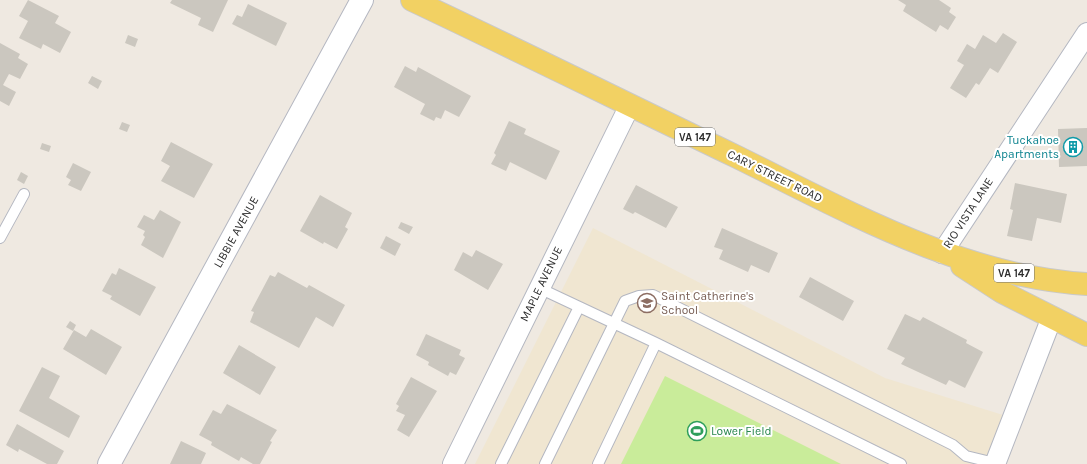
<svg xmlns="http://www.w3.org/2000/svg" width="1087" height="464" viewBox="0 0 1087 464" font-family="Karla,sans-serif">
  <rect width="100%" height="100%" fill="#efe9e1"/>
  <path fill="#f0e6d1" d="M593,228L885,378L1003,415L986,464H475Z"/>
  <path fill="#c9ec9a" d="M665,376L841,464H621Z"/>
  <path fill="#cbc7bf" d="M28,0L59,16L55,23L71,32L60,53L43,44L41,49L19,38L28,21L19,16Z
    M172,0H228L213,32L198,25L201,18L170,3Z
    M898,0H939L951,8L949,12L956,17L948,30L940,25L936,32L903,11L906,5Z
    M248,4L287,23L276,46L232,24L237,15L242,17Z
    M1003,33L1017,42L998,73L990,68L979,85L976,83L966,98L950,88L964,65L957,61L967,44L975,49L983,35L996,43Z
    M128,35L138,39L135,47L125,43Z
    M0,43L20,54L18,58L28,64L20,79L9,74L3,85L16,92L9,106L0,101Z
    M405,66L416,72L418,67L471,96L459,117L445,110L441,119L436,117L434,121L420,114L425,104L394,87Z
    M92,76L102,81L98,89L88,83Z
    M509,121L526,129L524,134L560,151L546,180L510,162L506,171L491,164L496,155L494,153Z
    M122,122L130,125L127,132L119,129Z
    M1087,128V166L1059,167L1058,129Z
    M171,142L213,164L194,198L161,181L170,166L161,161Z
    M42,143L51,146L49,152L40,149Z
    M73,163L91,172L81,191L68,185L71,180L66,177Z
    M21,172L28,176L24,184L17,180Z
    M1015,183L1067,194L1061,223L1037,218L1032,241L1007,236L1013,210L1010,209Z
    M636,185L678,207L666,228L635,212L633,214L623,209Z
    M320,195L352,213L345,227L348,229L337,249L324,242L323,244L300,231Z
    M160,210L181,222L163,258L141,245L145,237L143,235L145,231L137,227L144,215L154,220Z
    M401,222L413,227L409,234L398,228Z
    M722,228L778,253L769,273L751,265L748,272L719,259L723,250L714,247Z
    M386,236L401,244L395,256L380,248Z
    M476,250L503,264L488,290L454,270L463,252L472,257Z
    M119,268L156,287L140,316L110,299L112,296L102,291L112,273L116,275Z
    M278,272L307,288L309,285L345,305L333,327L316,317L299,348L250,322L254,312L251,311L270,275L275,277Z
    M810,277L854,301L843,321L799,297Z
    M905,314L920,321L923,317L967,340L966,343L983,352L965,388L949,380L946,385L901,364L905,358L887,349Z
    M70,321L76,325L73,331L66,327Z
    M91,329L122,347L106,375L63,349L74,330L86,337Z
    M426,334L461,350L459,355L465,358L456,375L450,372L448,376L428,365L429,362L416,355Z
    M239,345L276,367L260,395L223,373Z
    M42,367L60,376L49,398L80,416L69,438L19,411Z
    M411,377L437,391L409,437L397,430L405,415L396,411L399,406L396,404Z
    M227,404L277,430L270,441L272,442L260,464H253L241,457L239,461L211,445L212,442L199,435L213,410L221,414Z
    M17,424L64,451L57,464H47L19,449L18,452L6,445Z
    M181,441L206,453L201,464H170Z"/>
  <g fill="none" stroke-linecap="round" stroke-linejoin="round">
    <defs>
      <path id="service" d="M0,238L24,194
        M539,288L656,343L901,464
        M501,464L579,307
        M545,464L625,301L639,296L653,295L953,445L966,456L995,463
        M598,464L656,343"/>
      <path id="minor" d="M942,253L1087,33
        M453,464L630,105
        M995,464L1052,317"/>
      <path id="secondary" d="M109,464L362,0"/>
      <path id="primary" d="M412,0C520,51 627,104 735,156C845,210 962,277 1087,284
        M962,266L1002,292L1087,335"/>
    </defs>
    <use href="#service" stroke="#b4b7c1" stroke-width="12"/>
    <use href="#minor" stroke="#b4b7c1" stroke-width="22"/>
    <use href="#secondary" stroke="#b4b7c1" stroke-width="24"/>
    <use href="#primary" stroke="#c9c9c9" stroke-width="24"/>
    <use href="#service" stroke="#fff" stroke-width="10"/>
    <use href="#minor" stroke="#fff" stroke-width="20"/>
    <use href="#secondary" stroke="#fff" stroke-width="22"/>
    <use href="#primary" stroke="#f2d163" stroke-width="22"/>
  </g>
  <defs>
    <symbol id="building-ring" viewBox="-11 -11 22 22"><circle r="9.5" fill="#fff" stroke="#0f9aa8" stroke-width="1.5"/><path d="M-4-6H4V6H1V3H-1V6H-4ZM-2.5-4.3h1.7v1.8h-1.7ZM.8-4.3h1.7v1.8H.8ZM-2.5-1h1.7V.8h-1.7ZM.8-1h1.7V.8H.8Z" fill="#0f9aa8"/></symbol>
    <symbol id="school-ring" viewBox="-11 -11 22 22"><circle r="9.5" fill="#fff" stroke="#8d6e63" stroke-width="1.5"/><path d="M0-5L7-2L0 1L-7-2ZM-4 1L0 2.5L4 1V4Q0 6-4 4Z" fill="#8d6e63"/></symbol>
    <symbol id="stadium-ring" viewBox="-11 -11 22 22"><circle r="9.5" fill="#fff" stroke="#2e9e5b" stroke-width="1.5"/><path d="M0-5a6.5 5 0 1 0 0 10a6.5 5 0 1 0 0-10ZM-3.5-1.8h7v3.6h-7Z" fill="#2e9e5b"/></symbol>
  </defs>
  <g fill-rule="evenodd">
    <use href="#building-ring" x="1062" y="136" width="22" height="22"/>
    <use href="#school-ring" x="636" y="292" width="22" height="22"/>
    <use href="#stadium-ring" x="686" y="420" width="22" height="22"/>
  </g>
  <g text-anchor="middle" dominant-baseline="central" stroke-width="4" stroke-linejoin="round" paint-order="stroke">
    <g fill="#fff" stroke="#6d6d6d" stroke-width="1">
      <rect x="675" y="128" width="40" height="18" rx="3"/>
      <rect x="994" y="264" width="40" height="18" rx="3"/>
    </g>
    <g font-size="11" font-weight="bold" fill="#2e2e2e">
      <text x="695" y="137">VA 147</text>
      <text x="1014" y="273">VA 147</text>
    </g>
    <g font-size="12" fill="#0d838f" stroke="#fff" text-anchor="end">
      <text x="1059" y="140">Tuckahoe<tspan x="1059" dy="14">Apartments</tspan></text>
    </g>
    <g font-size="12" fill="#2e2e2e" stroke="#fff">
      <text transform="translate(775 176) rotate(26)">CARY STREET ROAD</text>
      <text transform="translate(968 213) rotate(-57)">RIO VISTA LANE</text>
      <text transform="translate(236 232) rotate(-61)">LIBBIE AVENUE</text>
      <text transform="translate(541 284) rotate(-64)">MAPLE AVENUE</text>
    </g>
    <g font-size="12" fill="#785e54" stroke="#fff" text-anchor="start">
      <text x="661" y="296">Saint Catherine's<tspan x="661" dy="14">School</tspan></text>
    </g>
    <g font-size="12" fill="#27864d" stroke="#fff" text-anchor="start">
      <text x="711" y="431">Lower Field</text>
    </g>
  </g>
</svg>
